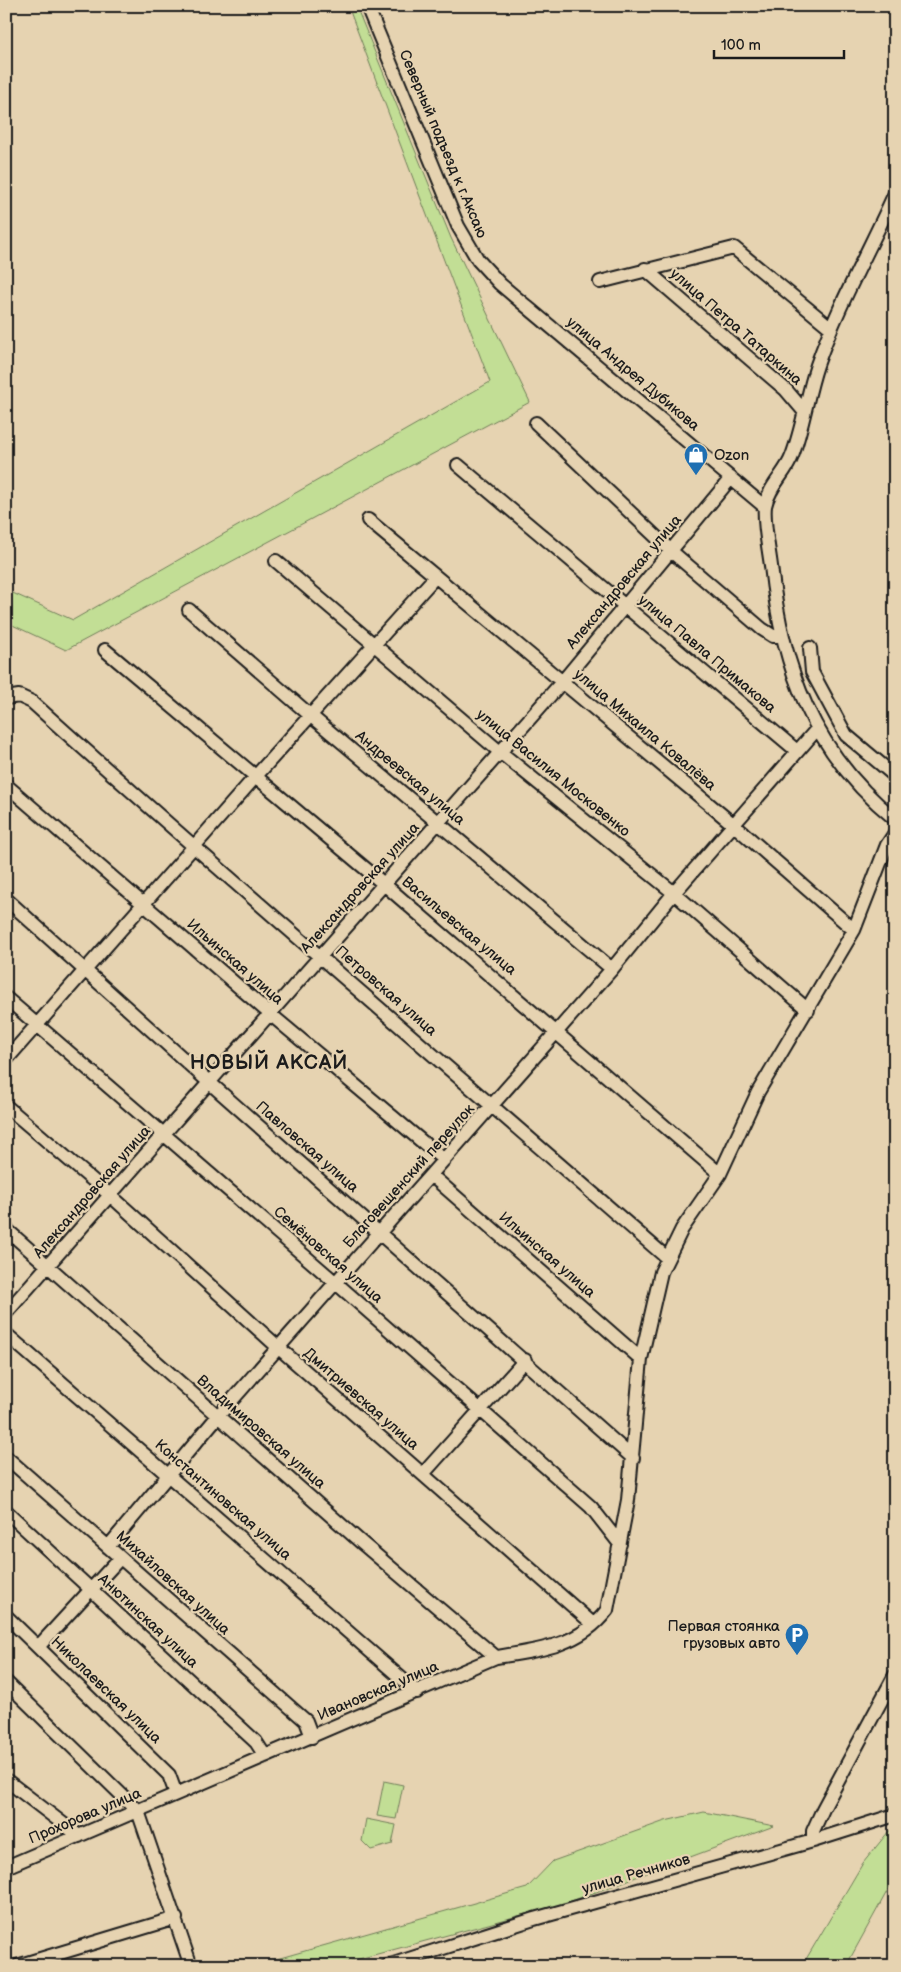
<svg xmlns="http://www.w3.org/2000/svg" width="901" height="1972" viewBox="0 0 901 1972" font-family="'Balsamiq Sans',sans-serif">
  <rect width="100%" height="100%" fill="#e6d3b1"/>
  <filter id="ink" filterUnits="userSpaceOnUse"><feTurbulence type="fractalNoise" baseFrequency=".02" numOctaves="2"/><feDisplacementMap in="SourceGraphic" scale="10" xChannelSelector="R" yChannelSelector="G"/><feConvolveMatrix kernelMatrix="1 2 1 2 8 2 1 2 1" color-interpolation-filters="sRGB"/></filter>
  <g filter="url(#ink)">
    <path fill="#c2de95" stroke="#6f7d58" d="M348,6H356L451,238L530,402L66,650L6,622V590L73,620L490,382Z
      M384,1781L403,1785L396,1819L377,1816Z
      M704,1812L774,1826L566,1903L333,1966H274L273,1960L527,1888L553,1861L665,1821Z
      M366,1819L396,1825L392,1844L371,1850L362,1841Z
      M889,1831H895V1877L846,1966H802L863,1863Z"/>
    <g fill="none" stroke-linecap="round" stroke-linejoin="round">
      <defs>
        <path id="minor" d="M367,6L458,226L478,260L500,284L765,507
          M895,193C869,251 838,305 817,365C807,395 803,427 792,456C786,473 769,486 765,506C763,522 769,549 771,566C782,668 813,753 895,819
          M645,269L786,390L803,410
          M600,282L734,248L831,328
          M536,423L671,551L762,629L773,636H782
          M458,465L797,751
          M368,520L734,825L854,930
          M276,561L500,752L674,893L808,1010
          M189,610L311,716L612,969
          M810,648L812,672L846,735L895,776
          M105,650L385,885L720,1174
          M6,698L19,696L32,702C241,891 455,1073 667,1258
          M6,785L269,1013L444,1160
          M6,899L210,1083L633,1458
          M6,998L336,1283L591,1507L620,1544
          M6,1060L256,776L435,577
          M6,1106L110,1195L279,1348L593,1624
          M431,1175L641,1359
          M6,1229L363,1544L496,1657
          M6,1313L562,682L731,478
          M6,1334L417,1692
          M6,1457L306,1721L312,1737
          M423,1474L525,1360
          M6,1511L256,1742L265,1756
          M108,1547L218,1416L612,969L674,893L817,729
          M6,1616L169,1775L176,1794
          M38,1647L120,1558
          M6,1682L138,1811L191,1966
          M6,1780L79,1836
          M813,1841V1831L823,1809L895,1675
          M6,1867L496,1657C537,1651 580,1646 607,1610L628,1500L641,1359L661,1272L682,1229L720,1174L758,1092L854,930L887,845L895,833
          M17,1966L176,1918
          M387,1966L534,1919L813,1841L895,1815"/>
      </defs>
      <use href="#minor" stroke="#1c1c1c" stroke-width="16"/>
      <use href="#minor" stroke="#e6d3b1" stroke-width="12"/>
    </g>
  </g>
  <defs>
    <symbol id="shop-pin" viewBox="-11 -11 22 30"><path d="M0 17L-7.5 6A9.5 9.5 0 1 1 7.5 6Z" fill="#1f6fb2" stroke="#e6d3b1"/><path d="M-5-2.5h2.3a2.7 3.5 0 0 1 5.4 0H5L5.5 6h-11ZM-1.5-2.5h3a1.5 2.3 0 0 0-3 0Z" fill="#fff"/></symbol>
    <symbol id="parking-pin" viewBox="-11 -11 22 30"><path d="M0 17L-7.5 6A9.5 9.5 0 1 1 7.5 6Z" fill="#1f6fb2" stroke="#e6d3b1"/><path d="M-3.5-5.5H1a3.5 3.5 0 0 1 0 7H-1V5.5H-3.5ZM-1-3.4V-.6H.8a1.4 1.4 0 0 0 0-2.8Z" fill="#fff"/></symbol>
  </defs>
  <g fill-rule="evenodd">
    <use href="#shop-pin" x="682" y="441" width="28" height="38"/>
    <use href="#parking-pin" x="783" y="1621" width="28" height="38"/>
  </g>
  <g text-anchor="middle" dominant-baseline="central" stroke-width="4.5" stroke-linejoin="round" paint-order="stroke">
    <g font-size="15" fill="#1c1c1c" stroke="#e6d3b1">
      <text transform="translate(443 144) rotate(67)">Северный подъезд к г.Аксаю</text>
      <text transform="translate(736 327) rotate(41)">улица Петра Татаркина</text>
      <text transform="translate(633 374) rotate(40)">улица Андрея Дубикова</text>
      <text transform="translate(624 582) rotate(-50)">Александровская улица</text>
      <text transform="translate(707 654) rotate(40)">улица Павла Примакова</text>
      <text transform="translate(645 730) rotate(40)">улица Михаила Ковалёва</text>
      <text transform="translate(553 773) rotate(39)">улица Василия Московенко</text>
      <text transform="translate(410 778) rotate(40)">Андреевская улица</text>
      <text transform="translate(360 888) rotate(-48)">Александровская улица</text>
      <text transform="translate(459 926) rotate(40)">Васильевская улица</text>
      <text transform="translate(235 962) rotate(41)">Ильинская улица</text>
      <text transform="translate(386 991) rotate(41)">Петровская улица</text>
      <text transform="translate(307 1147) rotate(41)">Павловская улица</text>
      <text transform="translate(409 1176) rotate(-48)">Благовещенский переулок</text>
      <text transform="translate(92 1192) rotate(-49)">Александровская улица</text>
      <text transform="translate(328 1255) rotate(41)">Семёновская улица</text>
      <text transform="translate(547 1255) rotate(41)">Ильинская улица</text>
      <text transform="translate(361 1399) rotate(41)">Дмитриевская улица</text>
      <text transform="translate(261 1432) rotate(41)">Владимировская улица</text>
      <text transform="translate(223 1500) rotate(41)">Константиновская улица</text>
      <text transform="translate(173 1583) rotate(42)">Михайловская улица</text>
      <text transform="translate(148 1621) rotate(43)">Анютинская улица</text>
      <text transform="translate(106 1690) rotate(44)">Николаевская улица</text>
      <text transform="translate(378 1691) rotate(-23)">Ивановская улица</text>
      <text transform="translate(85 1816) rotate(-23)">Прохорова улица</text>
      <text transform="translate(636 1874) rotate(-16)">улица Речников</text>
    </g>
    <g font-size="15" fill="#1c1c1c" stroke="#e6d3b1" text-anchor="start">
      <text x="714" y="455">Ozon</text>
      <text x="780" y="1626" text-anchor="end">Первая стоянка<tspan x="780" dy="17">грузовых авто</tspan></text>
    </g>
    <g font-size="20" font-weight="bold" letter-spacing="1" fill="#1c1c1c" stroke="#e6d3b1">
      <text x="269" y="1063">НОВЫЙ АКСАЙ</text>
    </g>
  </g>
  <rect width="901" height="1972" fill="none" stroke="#e6d3b1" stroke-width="25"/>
  <rect x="12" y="12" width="876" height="1947" fill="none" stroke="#1c1c1c" stroke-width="2" filter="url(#ink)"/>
  <path d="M714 50v8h130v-8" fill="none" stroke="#1c1c1c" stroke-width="2.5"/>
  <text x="721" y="50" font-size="15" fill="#1c1c1c" stroke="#e6d3b1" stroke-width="4" paint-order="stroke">100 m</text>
</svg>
